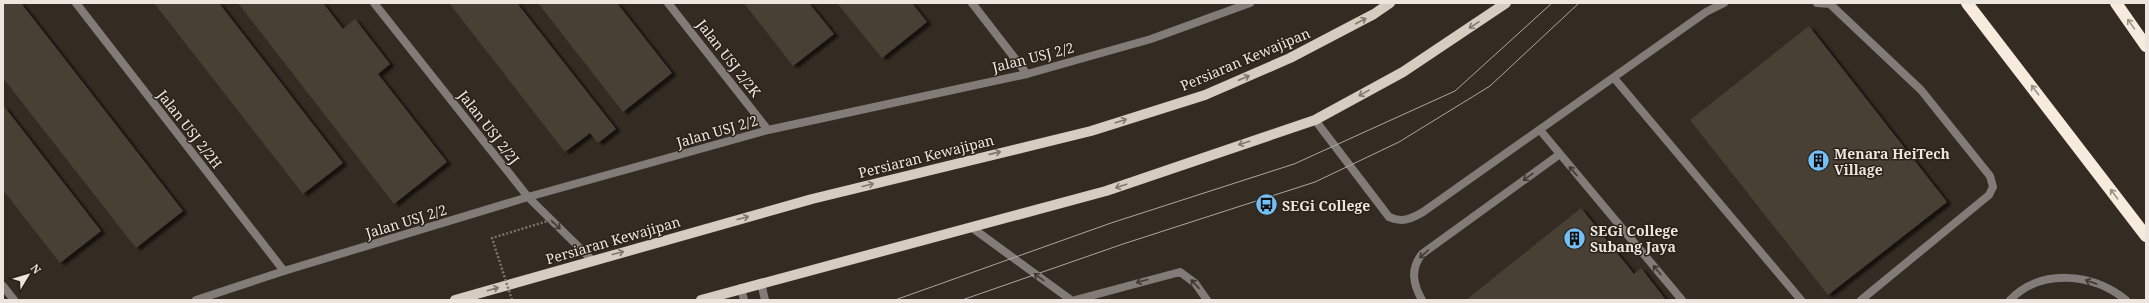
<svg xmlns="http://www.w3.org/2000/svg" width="2149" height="303" viewBox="0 0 2149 303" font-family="'Noto Serif',serif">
  <defs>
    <filter id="shadow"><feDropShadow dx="4.5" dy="2.5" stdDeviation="1" flood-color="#0009"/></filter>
  </defs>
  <rect width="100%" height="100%" fill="#342b22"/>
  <path fill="#494036" filter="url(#shadow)" d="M3,3H21L183,211L136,248L3,78Z
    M154,3H219L343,163L303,194Z
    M238,3H323L343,29L355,19L390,64L378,74L447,162L394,204Z
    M449,3H517L616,129L598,143L590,133L565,152Z
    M538,3H617L672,73L623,112Z
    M744,3H809L834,34L793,66Z
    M837,3H912L927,22L882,58Z
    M1809,26L1947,202L1828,295L1690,120Z
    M3,105L101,231L60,263L3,190Z
    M1581,208L1634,274L1641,268L1666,300H1466Z"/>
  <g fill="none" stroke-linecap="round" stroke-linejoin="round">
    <path stroke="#817c77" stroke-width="8" d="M1817,3L1830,4L1921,90L1990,176L1993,187L1989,195L1861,300
      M1614,78L1801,300
      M1315,120L1389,217C1402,223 1411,219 1423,212L1706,12L1724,3
      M1540,130L1682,300
      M971,227L1071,300
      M761,283L765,300
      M741,288L744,300
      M1075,300L1180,272L1195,283L1207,300
      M1422,300C1413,284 1410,269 1422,254L1560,154"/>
    <path stroke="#817c77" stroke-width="8" d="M76,3L284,271
      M374,3L528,197L592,260
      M668,3L768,130
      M972,3L1027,74
      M3,286L14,300
      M196,300L284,271L528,197L768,130L1027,74L1151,39L1250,3"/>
    <path stroke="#817c77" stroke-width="8" d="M2010,300C2041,268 2093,273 2126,300"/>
    <path stroke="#d6ccc1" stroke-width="10" d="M455,300L812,199L1091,131L1205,95L1290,58L1374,14L1390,3
      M701,300L1106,191L1315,120L1403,72L1506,3"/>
    <path stroke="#f7ebde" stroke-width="12" d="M1967,3L2146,236
      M2116,3L2146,46"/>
    <path stroke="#aea79f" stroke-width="1" d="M895,300L1111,223L1294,164L1455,91L1552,3
      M962,300L1123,244L1315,182L1399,142L1490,86L1579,3"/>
    <path stroke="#7c756c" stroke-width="2.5" stroke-dasharray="2 2" stroke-linecap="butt" d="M512,300L492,238L551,220"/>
  </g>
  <defs><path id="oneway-shaft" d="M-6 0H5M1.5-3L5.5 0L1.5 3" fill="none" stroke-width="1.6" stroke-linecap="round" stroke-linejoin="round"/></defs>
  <g stroke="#80776c">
    <use href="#oneway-shaft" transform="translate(1361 21) rotate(-28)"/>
    <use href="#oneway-shaft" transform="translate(1474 25) rotate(146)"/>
    <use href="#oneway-shaft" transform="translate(1244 78) rotate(-23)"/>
    <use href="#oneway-shaft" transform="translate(1364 93) rotate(151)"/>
    <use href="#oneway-shaft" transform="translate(1121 121) rotate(-18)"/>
    <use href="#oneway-shaft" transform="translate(1244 143) rotate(162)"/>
    <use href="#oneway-shaft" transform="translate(995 153) rotate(-13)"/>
    <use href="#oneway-shaft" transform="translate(868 185) rotate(-14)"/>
    <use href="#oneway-shaft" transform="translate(1121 186) rotate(162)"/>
    <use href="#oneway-shaft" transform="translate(743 218) rotate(-15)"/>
    <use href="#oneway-shaft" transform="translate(618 253) rotate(-15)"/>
    <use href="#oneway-shaft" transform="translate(493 289) rotate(-16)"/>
  </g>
  <g stroke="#9b9185">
    <use href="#oneway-shaft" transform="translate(2131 24) rotate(-125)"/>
    <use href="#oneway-shaft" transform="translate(2035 90) rotate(-127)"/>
    <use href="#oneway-shaft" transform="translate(2114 194) rotate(-127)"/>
  </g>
  <g stroke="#403830">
    <use href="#oneway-shaft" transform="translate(1573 171) rotate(-130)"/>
    <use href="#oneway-shaft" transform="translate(1528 177) rotate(144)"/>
    <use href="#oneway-shaft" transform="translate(556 225) rotate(44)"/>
    <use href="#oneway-shaft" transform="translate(1424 254) rotate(138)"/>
    <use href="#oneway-shaft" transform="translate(1657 270) rotate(-130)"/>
    <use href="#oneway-shaft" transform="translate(1039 277) rotate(-144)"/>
    <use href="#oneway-shaft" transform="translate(1142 281) rotate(165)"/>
    <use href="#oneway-shaft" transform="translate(2091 282) rotate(-160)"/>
    <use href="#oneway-shaft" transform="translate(1195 284) rotate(-133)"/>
  </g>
  <defs>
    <symbol id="building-disc" viewBox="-11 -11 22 22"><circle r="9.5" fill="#74c0f6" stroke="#2a2218"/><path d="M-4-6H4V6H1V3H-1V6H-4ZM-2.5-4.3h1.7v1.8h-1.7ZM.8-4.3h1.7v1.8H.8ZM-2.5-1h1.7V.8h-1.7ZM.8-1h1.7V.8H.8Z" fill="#111"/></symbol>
    <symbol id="bus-disc" viewBox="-11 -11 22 22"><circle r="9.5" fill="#74c0f6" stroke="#2a2218"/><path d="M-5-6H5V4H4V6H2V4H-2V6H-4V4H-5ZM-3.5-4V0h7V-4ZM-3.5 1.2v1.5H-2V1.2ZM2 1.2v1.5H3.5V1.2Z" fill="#111"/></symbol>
  </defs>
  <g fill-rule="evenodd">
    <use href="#building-disc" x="1806" y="148" width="25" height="25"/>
    <use href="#bus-disc" x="1254" y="192" width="25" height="25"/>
    <use href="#building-disc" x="1562" y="226" width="25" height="25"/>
  </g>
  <g text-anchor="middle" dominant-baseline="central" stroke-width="3" stroke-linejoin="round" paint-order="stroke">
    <g font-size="14" fill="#ece6df" stroke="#2a2218">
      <text transform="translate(1033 57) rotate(-14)">Jalan USJ 2/2</text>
      <text transform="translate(729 58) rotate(52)">Jalan USJ 2/2K</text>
      <text transform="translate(1245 59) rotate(-23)">Persiaran Kewajipan</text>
      <text transform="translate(489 127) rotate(52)">Jalan USJ 2/2J</text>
      <text transform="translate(190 129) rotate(52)">Jalan USJ 2/2H</text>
      <text transform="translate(717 131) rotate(-16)">Jalan USJ 2/2</text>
      <text transform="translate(926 156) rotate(-14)">Persiaran Kewajipan</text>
      <text transform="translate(406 221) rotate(-17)">Jalan USJ 2/2</text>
      <text transform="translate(613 240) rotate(-16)">Persiaran Kewajipan</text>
    </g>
    <g font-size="14" font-weight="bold" fill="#ece6df" stroke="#2a2218" text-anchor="start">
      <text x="1834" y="153">Menara HeiTech<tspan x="1834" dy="16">Village</tspan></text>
      <text x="1282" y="205">SEGi College</text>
      <text x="1590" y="230">SEGi College<tspan x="1590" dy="16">Subang Jaya</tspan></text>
    </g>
  </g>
  <rect width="2149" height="303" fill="none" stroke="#ece6df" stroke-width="8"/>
  <g transform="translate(28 275) rotate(52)" stroke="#2a2218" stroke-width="3" paint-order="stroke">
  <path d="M0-3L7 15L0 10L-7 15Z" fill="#ece6df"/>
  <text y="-6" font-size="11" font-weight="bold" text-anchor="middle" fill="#ece6df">N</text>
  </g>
</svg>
